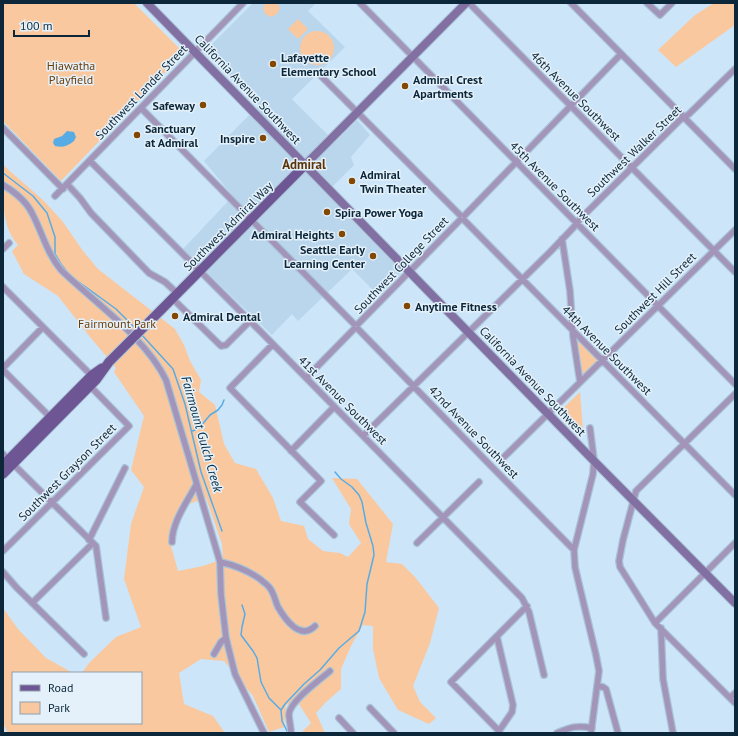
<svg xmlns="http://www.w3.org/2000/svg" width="738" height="736" viewBox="0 0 738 736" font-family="'PT Sans',sans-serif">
  <rect width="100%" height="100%" fill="#cce5f9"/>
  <path fill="#bad6ec" d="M253,3H316L308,11L345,47L292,99L335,142L357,120L370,135L351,157L354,165L326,193L369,235L403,271L379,296L352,269L298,321L292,314L272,335L183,249L233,196L204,161L258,106L271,119H273L205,51Z"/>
  <path fill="#fac89e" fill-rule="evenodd" d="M3,3H134L184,53L61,181L3,121Z
    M265,3H277L280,8L277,14L271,17L265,14L263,8Z
    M714,3H735V25L676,67L658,50L695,15Z
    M298,19L308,29L298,39L288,29Z
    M300 48a17 17 0 1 1 34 0a17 17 0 1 1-34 0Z
    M3,165L44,201L63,222L83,251L98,269L175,329L184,345L190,361L201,380L199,392L215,405L224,444L235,463L256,469L273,498L281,521L304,526L308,539L323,551L340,553L348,557L361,543L349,524L351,509L332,478L357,479L393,524L386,562L402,564L415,577L439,608L430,643L413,686L420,702L436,718L429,724L398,710L379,678L373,649V626L363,625L352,644L341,669V689L325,703L316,713L325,733H301L311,723L297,701L286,705L284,727L269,732L253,696L224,661L201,659L179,673L184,704L213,716L225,733H8L3,723V608L18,629L46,658L73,673H13V723H141V673H82L89,663L116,637L141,627L124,579L131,524L144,487L131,470L144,416L114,372L116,368L90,337L58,296L24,274L12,251L18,245C0,225 3,192 3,165ZM206,498L222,544L223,559L203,566L178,571L169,539L180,507Z
    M577,338L596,358L597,362L583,376Z
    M580,392L583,429L578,435L557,414Z"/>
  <path fill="#58ace5" d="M67,131L74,132L76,137L74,141C68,146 62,148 55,146L53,143L54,139L62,136Z"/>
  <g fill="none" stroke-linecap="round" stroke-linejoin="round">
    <path stroke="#58ace5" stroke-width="1.5" d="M3,173L33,196L47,213L55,237V254L61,264L68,273
      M72,277L116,309L137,330
      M141,334L173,369L185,404L201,472L222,531
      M192,431L195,430L200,427L210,415L218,410L222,405L224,400
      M242,605L245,614L242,627L241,635L253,651L257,658L261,682L269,698L281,710L282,721L288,733
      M281,710L285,704L304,684L320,670L339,648L359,631L365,612L367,584L374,555L373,546L366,523L362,502L359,495L352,487L341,479L335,472"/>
    <defs>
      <path id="street" d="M360,3L735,384
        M469,3L735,272
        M571,3L735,169
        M647,3L660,15L672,3
        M320,75L460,215
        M141,108L354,324
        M3,128L63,189
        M90,161L263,334L522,598L529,612L544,675
        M67,184L80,198L91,213L149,273L165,282L178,294
        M3,185C15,192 27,202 33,215C43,235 47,253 61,270C94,302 146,338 166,380L220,562L221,594L226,638L235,674L264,733
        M55,196L243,3
        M465,215L621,54
        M464,220L735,495
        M562,239L570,291L573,336L580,382
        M3,249L9,243
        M3,287L93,377
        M173,299L221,346L226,345L250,321
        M358,324L460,220
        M358,329L493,468L574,550
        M273,344L230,388L321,481L300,502L334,535
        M3,368L43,327
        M3,370L52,419
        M306,378L354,329
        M735,394L636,491L623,540L619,561L620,567L655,623L735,703
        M590,428L594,460L593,474L574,550L575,567L578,580L596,655L599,671L591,733
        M363,436L550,252L573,228L581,218L680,120L689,114L735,69
        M291,451L334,407
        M3,454L96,546L106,618
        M504,457L735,230
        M89,540L125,468
        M172,542C172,522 187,502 196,485
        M417,543L479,482
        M3,551L129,426L89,385
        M220,562C235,565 247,570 260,579C263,582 267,584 269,587C274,592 275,601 278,607C285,619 300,641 315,626
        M3,572L17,588L84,654
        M32,603L93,543
        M655,623L735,543
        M661,628L663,679L673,733
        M497,637L513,705L512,712L499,731
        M214,654L221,642L226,638
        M597,686L603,687L606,689L618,733
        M730,698L735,693
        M370,708L394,733
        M339,718L353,733
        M291,733C291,727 289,720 289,714C290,701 320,680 330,671
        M499,733V731L451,682L527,606
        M557,733C571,727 577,725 592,728"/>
      <path id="secondary" d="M147,3L594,461L735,603
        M305,165L466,3"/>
      <path id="primary" d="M161,310L305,165
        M3,465L92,375L102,368
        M3,474L96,380L109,362"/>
    </defs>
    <use href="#street" stroke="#a9c3d6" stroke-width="8"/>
    <use href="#secondary" stroke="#a9c3d6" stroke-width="10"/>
    <use href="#primary" stroke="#a9c3d6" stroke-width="11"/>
    <use href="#street" stroke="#a295b9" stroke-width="5.5"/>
    <use href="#secondary" stroke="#8370a3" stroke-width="8"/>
    <use href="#primary" stroke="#6e5593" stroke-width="9"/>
    <defs>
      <path id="primary-bridge" d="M109,362L161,310"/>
    </defs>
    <use href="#primary-bridge" stroke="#a9c3d6" stroke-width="11" stroke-linecap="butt"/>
    <use href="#primary-bridge" stroke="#6e5593" stroke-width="9"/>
  </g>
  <g fill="#824700" stroke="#e4f1fa" stroke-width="1.5">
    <circle cx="273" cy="64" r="4"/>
    <circle cx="405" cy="86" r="4"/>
    <circle cx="203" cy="105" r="4"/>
    <circle cx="137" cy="135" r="4"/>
    <circle cx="263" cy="138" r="4"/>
    <circle cx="352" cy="181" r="4"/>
    <circle cx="327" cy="212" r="4"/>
    <circle cx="342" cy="234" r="4"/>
    <circle cx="373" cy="256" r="4"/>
    <circle cx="407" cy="306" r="4"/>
    <circle cx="175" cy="316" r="4"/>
  </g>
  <g text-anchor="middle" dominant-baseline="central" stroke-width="3" stroke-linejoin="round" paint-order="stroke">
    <g font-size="12" font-weight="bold" fill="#0c2739" stroke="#e4f1fa" text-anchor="start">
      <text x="281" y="57">Lafayette<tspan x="281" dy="14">Elementary School</tspan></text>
      <text x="413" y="79">Admiral Crest<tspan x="413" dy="14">Apartments</tspan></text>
      <text x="195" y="105" text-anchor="end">Safeway</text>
      <text x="145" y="128">Sanctuary<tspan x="145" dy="14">at Admiral</tspan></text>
      <text x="255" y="138" text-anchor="end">Inspire</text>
      <text x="360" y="174">Admiral<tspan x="360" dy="14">Twin Theater</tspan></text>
      <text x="335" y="212">Spira Power Yoga</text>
      <text x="334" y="234" text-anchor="end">Admiral Heights</text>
      <text x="365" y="249" text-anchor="end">Seattle Early<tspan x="365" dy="14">Learning Center</tspan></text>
      <text x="415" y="306">Anytime Fitness</text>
      <text x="183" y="316">Admiral Dental</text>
    </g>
    <g font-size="12" fill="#6c3d0b" stroke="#e4f1fa">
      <text x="71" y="65">Hiawatha<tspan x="71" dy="14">Playfield</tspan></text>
      <text x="117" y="323">Fairmount Park</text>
    </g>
    <g font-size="12" fill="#0c2739" stroke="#e4f1fa">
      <text transform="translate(248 89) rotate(46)">California Avenue Southwest</text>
      <text transform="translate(141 92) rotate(-46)">Southwest Lander Street</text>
      <text transform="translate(576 96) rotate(45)">46th Avenue Southwest</text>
      <text transform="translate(634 151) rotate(-44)">Southwest Walker Street</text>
      <text transform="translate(555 186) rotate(45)">45th Avenue Southwest</text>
      <text transform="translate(228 226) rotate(-45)">Southwest Admiral Way</text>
      <text transform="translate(401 265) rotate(-46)">Southwest College Street</text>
      <text transform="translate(655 293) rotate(-45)">Southwest Hill Street</text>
      <text transform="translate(607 350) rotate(45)">44th Avenue Southwest</text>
      <text transform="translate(533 381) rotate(46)">California Avenue Southwest</text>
      <text transform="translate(343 400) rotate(45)">41st Avenue Southwest</text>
      <text transform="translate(474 432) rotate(46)">42nd Avenue Southwest</text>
      <text transform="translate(67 472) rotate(-45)">Southwest Grayson Street</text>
    </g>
    <g font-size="13" font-weight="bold" fill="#5d3408" stroke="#e4f1fa">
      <text x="304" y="164">Admiral</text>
    </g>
    <g font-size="13" font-style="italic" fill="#072c43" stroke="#e4f1fa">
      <text transform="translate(202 434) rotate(74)">Fairmount Gulch Creek</text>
    </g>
  </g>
  <rect width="738" height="736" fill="none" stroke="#0c2739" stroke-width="8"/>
  <rect x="12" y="672" width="130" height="52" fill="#e4f1fa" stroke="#8ea0ad"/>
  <rect x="20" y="685" width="20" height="6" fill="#6e5593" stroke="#8ea0ad"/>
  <text x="48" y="692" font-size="12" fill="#0c2739">Road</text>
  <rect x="20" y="702" width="20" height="12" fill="#fac89e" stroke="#8ea0ad"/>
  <text x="48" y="712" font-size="12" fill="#0c2739">Park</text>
  <path d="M14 30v6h75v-6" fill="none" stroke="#0c2739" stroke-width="2"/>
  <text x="20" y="30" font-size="12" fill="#0c2739" stroke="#e4f1fa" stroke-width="3" paint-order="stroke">100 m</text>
</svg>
